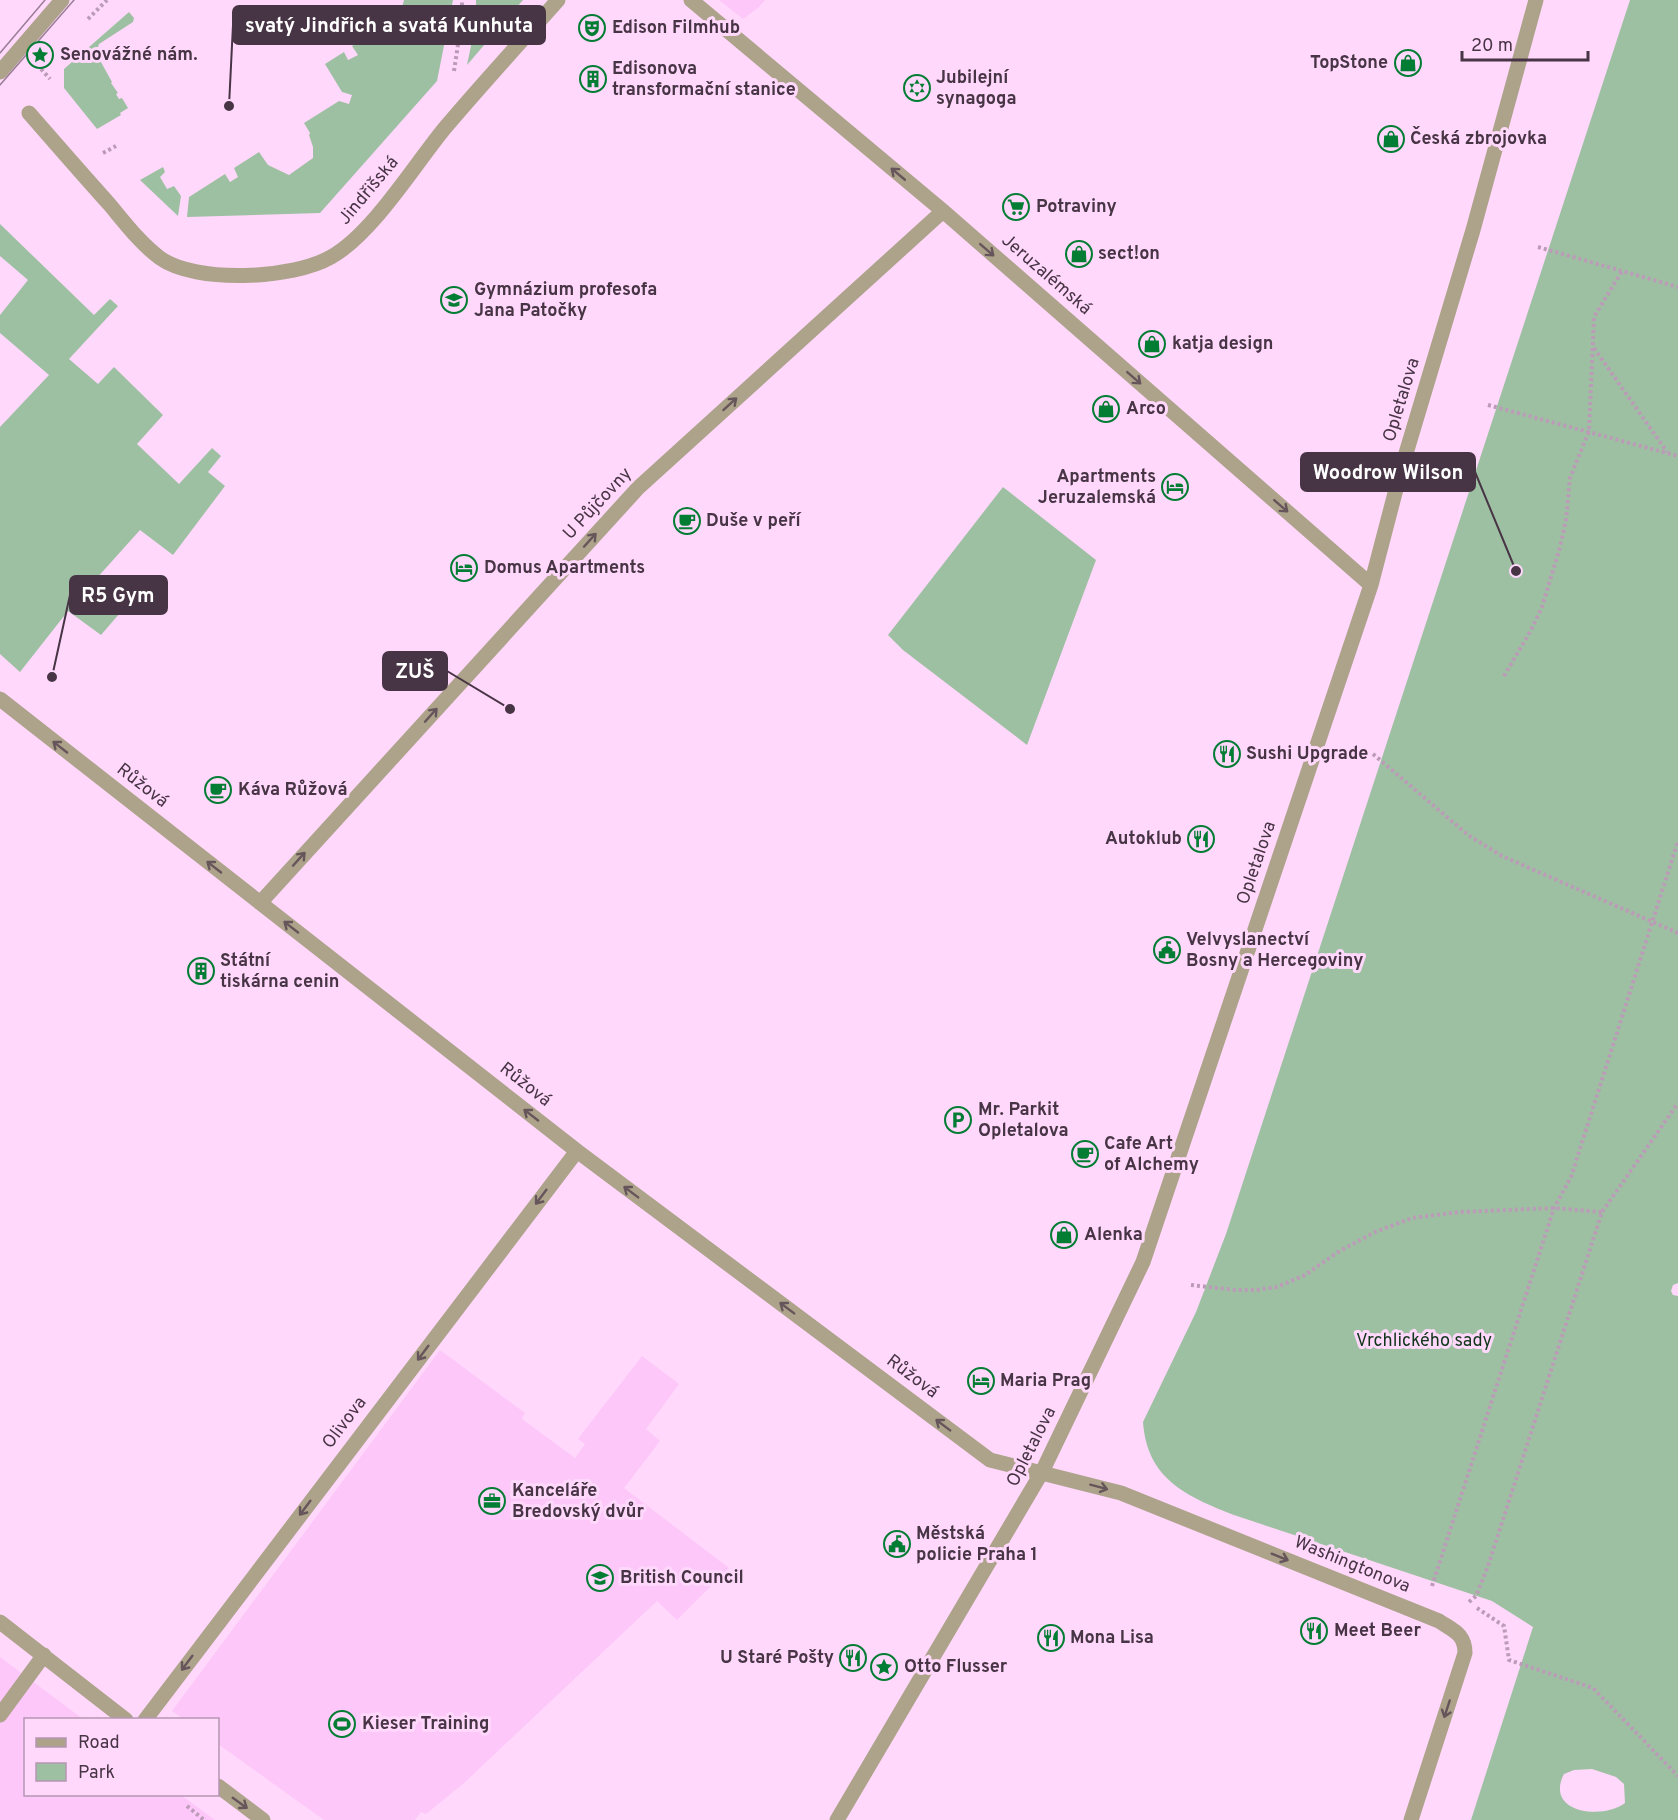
<svg xmlns="http://www.w3.org/2000/svg" width="1678" height="1820" viewBox="0 0 1678 1820" font-family="Overpass,sans-serif">
  <rect width="100%" height="100%" fill="#ffd8fb"/>
  <path fill="#fdc7f9" d="M719,0H765L758,8L743,19Z
    M440,1350L525,1413L522,1419L575,1458L585,1444L578,1439L642,1356L679,1384L646,1429L660,1441L624,1488L729,1568L677,1620L657,1601L464,1783L426,1814L421,1812L415,1820H324L218,1744V1720L183,1719L172,1711Z
    M0,1657L83,1719L26,1720V1794L181,1795L215,1820H0Z"/>
  <path fill="#9ec0a2" fill-rule="evenodd" d="M404,0H453L437,81L320,213L187,217L189,197L225,174L230,182L238,177L234,168L259,152L268,165L289,175L313,158V147L309,135L310,133L304,123L339,101L349,104L352,95L342,92L325,64L344,52L348,60L358,55L352,46L377,32L381,41L388,37L383,28L396,20L405,25L408,21L400,15Z
    M476,0H523L467,65L476,22Z
    M1630,0H1678V1283L1673,1285L1671,1291L1673,1295L1678,1296V1820H1471L1533,1627L1492,1601L1234,1515C1186,1496 1147,1479 1143,1422L1196,1312L1226,1234ZM1592,1769L1616,1777L1624,1784L1625,1803C1603,1820 1544,1813 1564,1774L1574,1770Z
    M129,12L134,18L133,22L99,44L96,53L112,82L111,83L118,93L116,94L119,99L122,98L128,108L120,113L121,115L97,129L64,88V69Z
    M163,167L165,172L160,177L167,189L174,186L181,196L178,216L140,180Z
    M0,224L94,315L110,299L118,306L69,359L98,384L114,367L163,415L137,444L179,484L212,448L221,456L208,472L225,486L173,555L140,530L96,579L126,606L101,635L68,611L20,672L0,654V427L49,375L0,333V315L28,280L0,256Z
    M1003,487L1096,560L1027,745L903,650L888,635Z"/>
  <g fill="none" stroke-linecap="round" stroke-linejoin="round">
    <path stroke="#bb9bb7" stroke-width="4" stroke-dasharray="3 3" stroke-linecap="butt" d="M88,19L107,0
      M41,69L50,79
      M454,71L462,18V0
      M103,153L116,146
      M1538,247L1678,287
      M1594,348L1667,452
      M1488,405L1678,456
      M1504,676L1530,632L1542,607L1560,547L1566,520L1570,478L1589,431L1594,317L1622,271
      M1373,754L1468,835L1502,856L1678,933
      M1191,1285L1235,1290H1256L1277,1287L1305,1275L1338,1252L1375,1232L1412,1218L1460,1212L1554,1208L1602,1212
      M1432,1586L1554,1208L1571,1177L1678,841
      M1469,1602L1476,1596L1488,1566L1602,1212L1678,1103
      M1477,1608L1504,1626L1509,1660L1593,1688L1678,1776
      M187,1806L204,1820"/>
    <path stroke="#ada38b" stroke-width="15" d="M691,0L943,211L1371,585
      M0,72L62,0
      M29,113C56,144 83,175 110,205C125,223 141,244 160,258C196,284 293,279 331,257C372,234 413,167 444,129C481,85 520,43 558,0
      M0,699L577,1151L990,1460L1121,1493L1439,1621C1454,1631 1465,1634 1465,1653L1411,1820
      M260,903L638,488L943,211
      M0,1622L126,1720
      M0,1715L44,1655
      M145,1720L577,1151
      M218,1786L263,1820
      M837,1820L1042,1472L1143,1262L1371,585L1401,470L1473,230L1536,0"/>
    <path stroke="#9a7e97" stroke-width="1.5" d="M0,53L45,0
      M0,85L74,0"/>
  </g>
  <defs><path id="oneway-shaft" d="M-6 0H5M1.5-3L5.5 0L1.5 3" fill="none" stroke-width="1.6" stroke-linecap="round" stroke-linejoin="round" transform="scale(1.5)"/></defs>
  <g stroke="#66555a">
    <use href="#oneway-shaft" transform="translate(898 174) rotate(-140)"/>
    <use href="#oneway-shaft" transform="translate(987 250) rotate(41)"/>
    <use href="#oneway-shaft" transform="translate(1134 378) rotate(41)"/>
    <use href="#oneway-shaft" transform="translate(730 404) rotate(-42)"/>
    <use href="#oneway-shaft" transform="translate(1281 506) rotate(41)"/>
    <use href="#oneway-shaft" transform="translate(590 540) rotate(-48)"/>
    <use href="#oneway-shaft" transform="translate(431 715) rotate(-48)"/>
    <use href="#oneway-shaft" transform="translate(60 747) rotate(-142)"/>
    <use href="#oneway-shaft" transform="translate(299 859) rotate(-48)"/>
    <use href="#oneway-shaft" transform="translate(214 867) rotate(-142)"/>
    <use href="#oneway-shaft" transform="translate(291 927) rotate(-142)"/>
    <use href="#oneway-shaft" transform="translate(531 1115) rotate(-142)"/>
    <use href="#oneway-shaft" transform="translate(631 1192) rotate(-143)"/>
    <use href="#oneway-shaft" transform="translate(541 1197) rotate(127)"/>
    <use href="#oneway-shaft" transform="translate(787 1308) rotate(-143)"/>
    <use href="#oneway-shaft" transform="translate(423 1353) rotate(127)"/>
    <use href="#oneway-shaft" transform="translate(943 1425) rotate(-143)"/>
    <use href="#oneway-shaft" transform="translate(1099 1487) rotate(15)"/>
    <use href="#oneway-shaft" transform="translate(305 1508) rotate(127)"/>
    <use href="#oneway-shaft" transform="translate(1280 1557) rotate(22)"/>
    <use href="#oneway-shaft" transform="translate(187 1663) rotate(127)"/>
    <use href="#oneway-shaft" transform="translate(1447 1709) rotate(108)"/>
    <use href="#oneway-shaft" transform="translate(240 1803) rotate(36)"/>
  </g>
  <defs>
    <symbol id="theatre-ring" viewBox="-11 -11 22 22"><circle r="9.5" fill="#ffd8fb" stroke="#037d34" stroke-width="1.5"/><path d="M-5-5.5Q0-4 5-5.5V0Q5 5 0 6Q-5 5-5 0ZM-3.3-2.5H-1v1.5H-3.3ZM1-2.5H3.3v1.5H1ZM-2.8 1Q0 5.5 2.8 1Z" fill="#037d34"/></symbol>
    <symbol id="sight-ring" viewBox="-11 -11 22 22"><circle r="9.5" fill="#ffd8fb" stroke="#037d34" stroke-width="1.5"/><path d="M0-6L1.8-2.2L6-1.7L2.9 1.2L3.7 5.4L0 3.3L-3.7 5.4L-2.9 1.2L-6-1.7L-1.8-2.2Z" fill="#037d34"/></symbol>
    <symbol id="shop-ring" viewBox="-11 -11 22 22"><circle r="9.5" fill="#ffd8fb" stroke="#037d34" stroke-width="1.5"/><path d="M-5-2.5h2.3a2.7 3.5 0 0 1 5.4 0H5L5.5 6h-11ZM-1.5-2.5h3a1.5 2.3 0 0 0-3 0Z" fill="#037d34"/></symbol>
    <symbol id="building-ring" viewBox="-11 -11 22 22"><circle r="9.5" fill="#ffd8fb" stroke="#037d34" stroke-width="1.5"/><path d="M-4-6H4V6H1V3H-1V6H-4ZM-2.5-4.3h1.7v1.8h-1.7ZM.8-4.3h1.7v1.8H.8ZM-2.5-1h1.7V.8h-1.7ZM.8-1h1.7V.8H.8Z" fill="#037d34"/></symbol>
    <symbol id="synagogue-ring" viewBox="-11 -11 22 22"><circle r="9.5" fill="#ffd8fb" stroke="#037d34" stroke-width="1.5"/><path d="M0-6.5L5.6 3.2H-5.6ZM0 6.5L5.6-3.2H-5.6Z" fill="#037d34"/></symbol>
    <symbol id="supermarket-ring" viewBox="-11 -11 22 22"><circle r="9.5" fill="#ffd8fb" stroke="#037d34" stroke-width="1.5"/><path d="M-6-5.5h2.5l.6 2H6L4.5 2H-2.5L-4.4-4H-6ZM-1.5 3.2a1.3 1.3 0 1 0 .1 0ZM3 3.2a1.3 1.3 0 1 0 .1 0Z" fill="#037d34"/></symbol>
    <symbol id="school-ring" viewBox="-11 -11 22 22"><circle r="9.5" fill="#ffd8fb" stroke="#037d34" stroke-width="1.5"/><path d="M0-5L7-2L0 1L-7-2ZM-4 1L0 2.5L4 1V4Q0 6-4 4Z" fill="#037d34"/></symbol>
    <symbol id="hotel-ring" viewBox="-11 -11 22 22"><circle r="9.5" fill="#ffd8fb" stroke="#037d34" stroke-width="1.5"/><path d="M-6-4.5h1.5V1H6V5H4.5V3h-9V5H-6ZM-4 0a1.8 1.8 0 1 1 3.6 0ZM.5 0V-2.5h3Q6-2.5 6 0Z" fill="#037d34"/></symbol>
    <symbol id="cafe-ring" viewBox="-11 -11 22 22"><circle r="9.5" fill="#ffd8fb" stroke="#037d34" stroke-width="1.5"/><path d="M-5.5-4.5H6V0H3Q3 3.5 0 3.5H-2.5Q-5.5 3.5-5.5 0ZM3-3.2v2h1.7v-2ZM-6 4.5H4V6H-6Z" fill="#037d34"/></symbol>
    <symbol id="restaurant-ring" viewBox="-11 -11 22 22"><circle r="9.5" fill="#ffd8fb" stroke="#037d34" stroke-width="1.5"/><path d="M-5-6h1v4h1v-4h1v4h1v-4h1v5L-1.5 .5V6h-2V.5L-5-1ZM5-6V6H3V1.5H1.5Q1.5-4 5-6Z" fill="#037d34"/></symbol>
    <symbol id="civic-ring" viewBox="-11 -11 22 22"><circle r="9.5" fill="#ffd8fb" stroke="#037d34" stroke-width="1.5"/><path d="M-.6-6.5H3V-4.5H.6V-3L4-1V1h2V6H-6V1h2V-1L-.6-3ZM-1.2 2.5V6h2.4V2.5Z" fill="#037d34"/></symbol>
    <symbol id="parking-ring" viewBox="-11 -11 22 22"><circle r="9.5" fill="#ffd8fb" stroke="#037d34" stroke-width="1.5"/><path d="M-3.5-5.5H1a3.5 3.5 0 0 1 0 7H-1V5.5H-3.5ZM-1-3.4V-.6H.8a1.4 1.4 0 0 0 0-2.8Z" fill="#037d34"/></symbol>
    <symbol id="office-ring" viewBox="-11 -11 22 22"><circle r="9.5" fill="#ffd8fb" stroke="#037d34" stroke-width="1.5"/><path d="M-6-3h4V-5.5h4V-3h4V5H-6ZM-1-4.5V-3h2v-1.5ZM-6 0V1H6V0Z" fill="#037d34"/></symbol>
    <symbol id="stadium-ring" viewBox="-11 -11 22 22"><circle r="9.5" fill="#ffd8fb" stroke="#037d34" stroke-width="1.5"/><path d="M0-5a6.5 5 0 1 0 0 10a6.5 5 0 1 0 0-10ZM-3.5-1.8h7v3.6h-7Z" fill="#037d34"/></symbol>
  </defs>
  <g fill-rule="evenodd">
    <use href="#theatre-ring" x="577" y="13" width="30" height="30"/>
    <use href="#sight-ring" x="25" y="40" width="30" height="30"/>
    <use href="#shop-ring" x="1393" y="48" width="30" height="30"/>
    <use href="#building-ring" x="578" y="64" width="30" height="30"/>
    <use href="#synagogue-ring" x="902" y="73" width="30" height="30"/>
    <use href="#shop-ring" x="1376" y="124" width="30" height="30"/>
    <use href="#supermarket-ring" x="1001" y="192" width="30" height="30"/>
    <use href="#shop-ring" x="1064" y="239" width="30" height="30"/>
    <use href="#school-ring" x="439" y="285" width="30" height="30"/>
    <use href="#shop-ring" x="1137" y="329" width="30" height="30"/>
    <use href="#shop-ring" x="1091" y="394" width="30" height="30"/>
    <use href="#hotel-ring" x="1160" y="472" width="30" height="30"/>
    <use href="#cafe-ring" x="672" y="506" width="30" height="30"/>
    <use href="#hotel-ring" x="449" y="553" width="30" height="30"/>
    <use href="#restaurant-ring" x="1212" y="739" width="30" height="30"/>
    <use href="#cafe-ring" x="203" y="775" width="30" height="30"/>
    <use href="#restaurant-ring" x="1186" y="824" width="30" height="30"/>
    <use href="#civic-ring" x="1152" y="935" width="30" height="30"/>
    <use href="#building-ring" x="186" y="956" width="30" height="30"/>
    <use href="#parking-ring" x="943" y="1105" width="30" height="30"/>
    <use href="#cafe-ring" x="1070" y="1139" width="30" height="30"/>
    <use href="#shop-ring" x="1049" y="1220" width="30" height="30"/>
    <use href="#hotel-ring" x="966" y="1366" width="30" height="30"/>
    <use href="#office-ring" x="477" y="1486" width="30" height="30"/>
    <use href="#civic-ring" x="882" y="1529" width="30" height="30"/>
    <use href="#school-ring" x="585" y="1563" width="30" height="30"/>
    <use href="#restaurant-ring" x="1299" y="1616" width="30" height="30"/>
    <use href="#restaurant-ring" x="1036" y="1623" width="30" height="30"/>
    <use href="#restaurant-ring" x="838" y="1643" width="30" height="30"/>
    <use href="#sight-ring" x="869" y="1652" width="30" height="30"/>
    <use href="#stadium-ring" x="327" y="1709" width="30" height="30"/>
  </g>
  <g text-anchor="middle" dominant-baseline="central" stroke-width="6" stroke-linejoin="round" paint-order="stroke">
    <g font-size="18" font-weight="bold" fill="#473445" stroke="#ffd8fb" text-anchor="start">
      <text x="612" y="28">Edison Filmhub</text>
      <text x="60" y="55">Senovážné nám.</text>
      <text x="1388" y="63" text-anchor="end">TopStone</text>
      <text x="612" y="69">Edisonova<tspan x="612" dy="21">transformační stanice</tspan></text>
      <text x="936" y="78">Jubilejní<tspan x="936" dy="21">synagoga</tspan></text>
      <text x="1410" y="139">Česká zbrojovka</text>
      <text x="1036" y="207">Potraviny</text>
      <text x="1098" y="254">sect!on</text>
      <text x="474" y="290">Gymnázium profesofa<tspan x="474" dy="21">Jana Patočky</tspan></text>
      <text x="1172" y="344">katja design</text>
      <text x="1126" y="409">Arco</text>
      <text x="1156" y="477" text-anchor="end">Apartments<tspan x="1156" dy="21">Jeruzalemská</tspan></text>
      <text x="706" y="521">Duše v peří</text>
      <text x="484" y="568">Domus Apartments</text>
      <text x="1246" y="754">Sushi Upgrade</text>
      <text x="238" y="790">Káva Růžová</text>
      <text x="1182" y="839" text-anchor="end">Autoklub</text>
      <text x="1186" y="940">Velvyslanectví<tspan x="1186" dy="21">Bosny a Hercegoviny</tspan></text>
      <text x="220" y="961">Státní<tspan x="220" dy="21">tiskárna cenin</tspan></text>
      <text x="978" y="1110">Mr. Parkit<tspan x="978" dy="21">Opletalova</tspan></text>
      <text x="1104" y="1144">Cafe Art<tspan x="1104" dy="21">of Alchemy</tspan></text>
      <text x="1084" y="1235">Alenka</text>
      <text x="1000" y="1381">Maria Prag</text>
      <text x="512" y="1491">Kanceláře<tspan x="512" dy="21">Bredovský dvůr</tspan></text>
      <text x="916" y="1534">Městská<tspan x="916" dy="21">policie Praha 1</tspan></text>
      <text x="620" y="1578">British Council</text>
      <text x="1334" y="1631">Meet Beer</text>
      <text x="1070" y="1638">Mona Lisa</text>
      <text x="834" y="1658" text-anchor="end">U Staré Pošty</text>
      <text x="904" y="1667">Otto Flusser</text>
      <text x="362" y="1724">Kieser Training</text>
    </g>
    <g font-size="18" fill="#473445" stroke="#ffd8fb">
      <text transform="translate(369 191) rotate(-50)">Jindřišská</text>
      <text transform="translate(1046 275) rotate(41)">Jeruzalémská</text>
      <text transform="translate(1402 400) rotate(-73)">Opletalova</text>
      <text transform="translate(598 504) rotate(-47)">U Půjčovny</text>
      <text transform="translate(142 786) rotate(38)">Růžová</text>
      <text transform="translate(1257 863) rotate(-71)">Opletalova</text>
      <text transform="translate(525 1085) rotate(38)">Růžová</text>
      <text transform="translate(912 1377) rotate(37)">Růžová</text>
      <text transform="translate(345 1423) rotate(-53)">Olivova</text>
      <text transform="translate(1032 1447) rotate(-63)">Opletalova</text>
      <text transform="translate(1352 1565) rotate(22)">Washingtonova</text>
    </g>
    <g font-size="18" fill="#10361a" stroke="#ffd8fb">
      <text x="1424" y="1341">Vrchlického sady</text>
    </g>
  </g>
  <path fill="none" stroke="#473445" stroke-width="2" d="M229 106L233 25M1516 571L1475 472M52 677L70 595M510 709L447 671"/>
  <g fill="#473445" stroke="#ffd8fb" stroke-width="2">
    <circle cx="229" cy="106" r="6"/>
    <circle cx="1516" cy="571" r="6"/>
    <circle cx="52" cy="677" r="6"/>
    <circle cx="510" cy="709" r="6"/>
  </g>
  <g fill="#473445" stroke="#473445" stroke-width="2">
    <rect x="233" y="6" width="312" height="38" rx="6"/>
    <rect x="1301" y="453" width="174" height="38" rx="6"/>
    <rect x="70" y="576" width="97" height="38" rx="6"/>
    <rect x="383" y="652" width="64" height="38" rx="6"/>
  </g>
  <g font-size="20" text-anchor="middle" font-weight="bold" fill="#fff">
    <text x="389" y="32">svatý Jindřich a svatá Kunhuta</text>
    <text x="1388" y="479">Woodrow Wilson</text>
    <text x="118" y="602">R5 Gym</text>
    <text x="415" y="678">ZUŠ</text>
  </g>
  <rect x="24" y="1718" width="195" height="78" fill="#ffd8fb" stroke="#b596b2" stroke-width="1.5"/>
  <rect x="36" y="1738" width="30" height="9" fill="#ada38b" stroke="#b596b2" stroke-width="1.5"/>
  <text x="78" y="1748" font-size="18" fill="#473445">Road</text>
  <rect x="36" y="1763" width="30" height="18" fill="#9ec0a2" stroke="#b596b2" stroke-width="1.5"/>
  <text x="78" y="1778" font-size="18" fill="#473445">Park</text>
  <path d="M1462 51v9h126v-9" fill="none" stroke="#473445" stroke-width="3"/>
  <text x="1471" y="51" font-size="18" fill="#473445" stroke="#ffd8fb" stroke-width="4.5" paint-order="stroke">20 m</text>
</svg>
